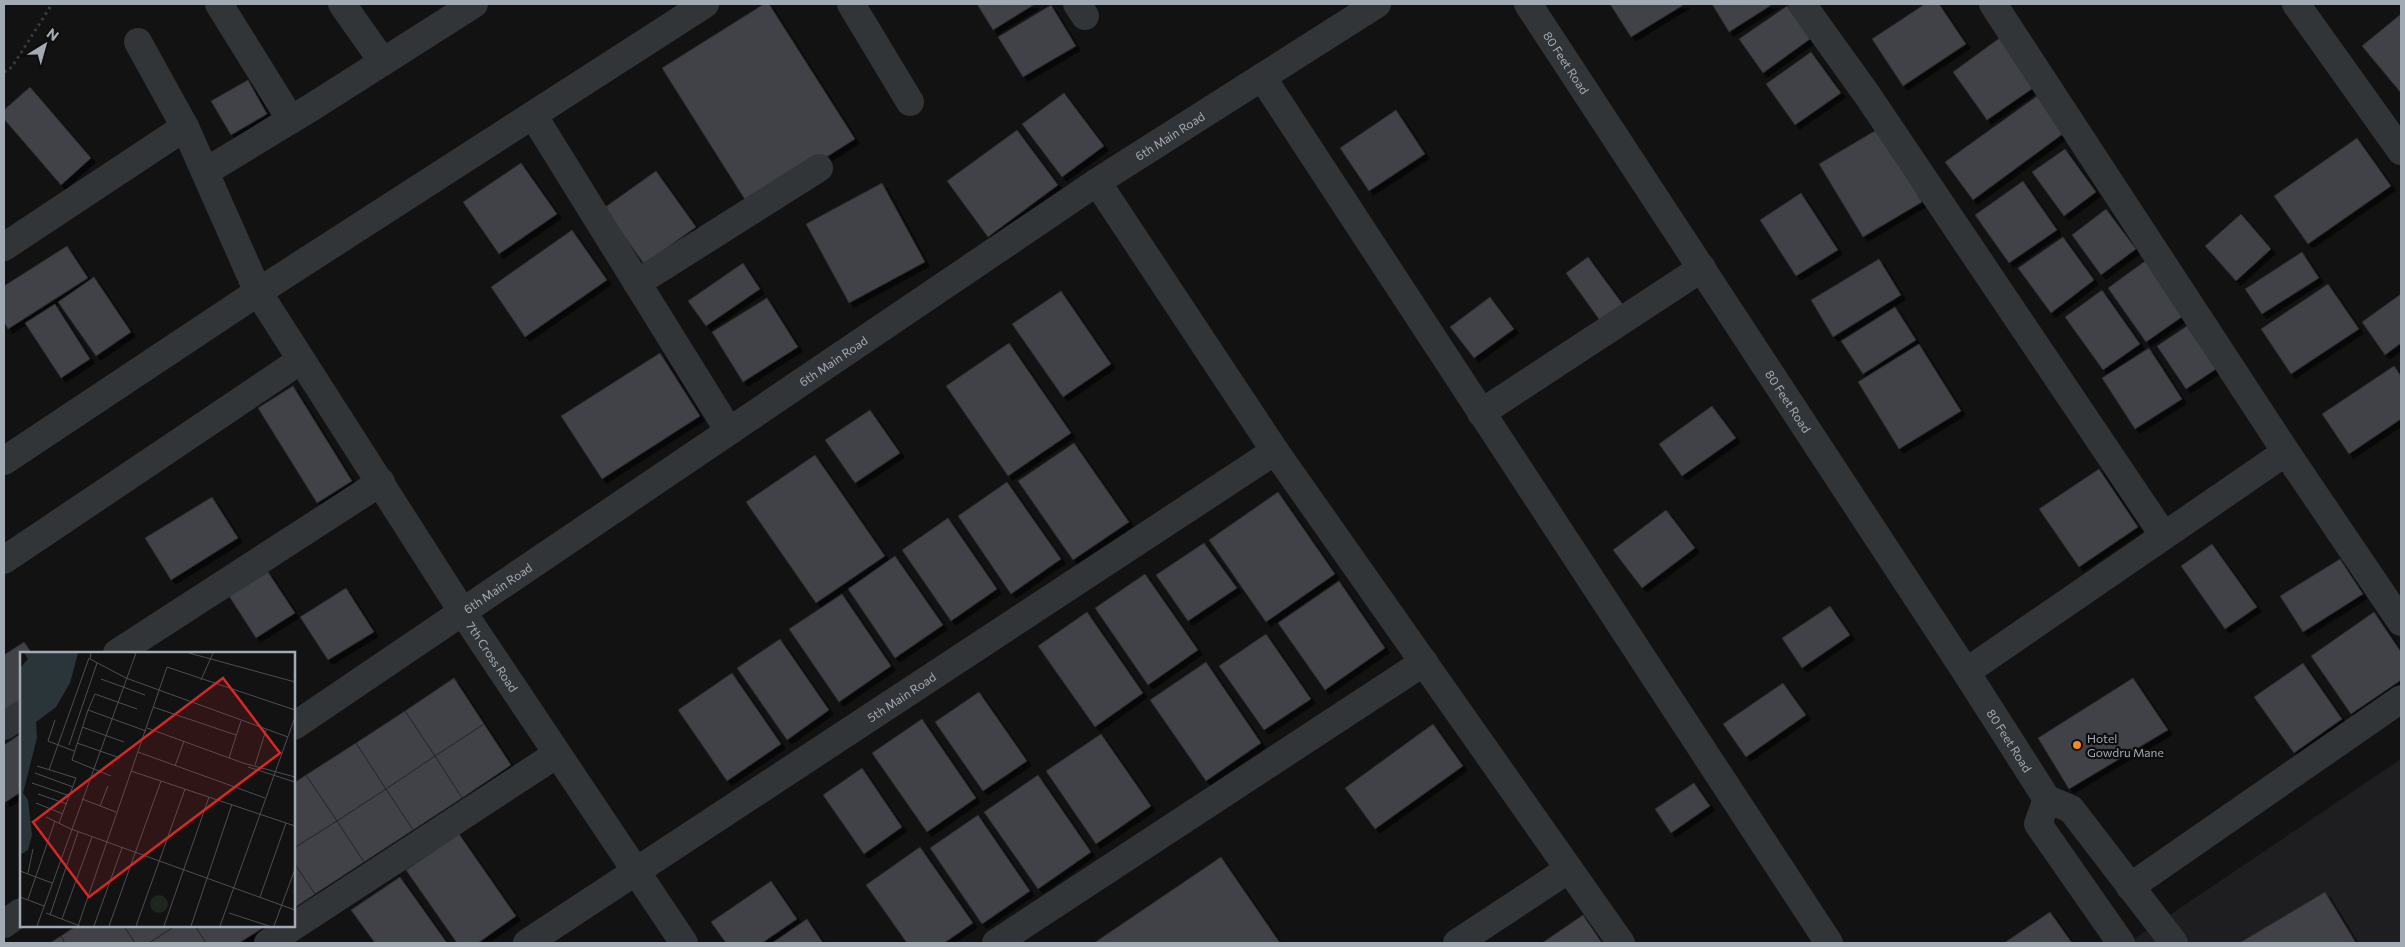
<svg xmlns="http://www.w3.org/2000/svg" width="2405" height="947" viewBox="0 0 2405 947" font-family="Commissioner,sans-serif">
  <defs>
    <filter id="shadow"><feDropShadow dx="4.5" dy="4.5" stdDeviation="0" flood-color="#0009"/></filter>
  </defs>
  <rect width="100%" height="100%" fill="#121213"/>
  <path fill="#1e1e20" d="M2401,759V943H2128Z"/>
  <path fill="#404246" stroke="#2b2c2f" filter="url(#shadow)" d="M764,4H769L855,139L749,206L662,68Z
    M977,4H1035L993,30Z
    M1610,4H1685L1631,37Z
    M1712,4H1773L1729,32Z
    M1925,4H1939L1966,44L1903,86L1872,39Z
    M1051,5L1076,46L1023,77L998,37Z
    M1787,6L1810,39L1763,73L1739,39Z
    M2401,14V93L2362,46Z
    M2001,37L2036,86L1987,120L1953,72Z
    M1811,52L1841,93L1795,125L1766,84Z
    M248,80L267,114L231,135L211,101Z
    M30,87L91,158L61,185L4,119V110Z
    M1064,93L1104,146L1062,177L1022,124Z
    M2037,96L2064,133L1973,200L1945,162Z
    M1396,110L1425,154L1369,191L1340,148Z
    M1878,129L1922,202L1863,237L1819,164Z
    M1017,130L1058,185L988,237L947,181Z
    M2357,138L2391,186L2308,244L2274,196Z
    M2065,149L2096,192L2064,216L2032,172Z
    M521,163L557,214L499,254L463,202Z
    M656,171L696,227L644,264L604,208Z
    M2023,181L2057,230L2009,263L1975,215Z
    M882,183L925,262L849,303L806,224Z
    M1801,193L1838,250L1796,276L1760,220Z
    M2106,209L2136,249L2101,275L2072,235Z
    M2241,214L2271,249L2236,281L2205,246Z
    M572,230L607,280L525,337L491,287Z
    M2063,237L2094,280L2051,313L2018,268Z
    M67,246L88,278L8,329L4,322V286Z
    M2302,252L2319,278L2262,314L2245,289Z
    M1588,257L1624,306L1601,322L1566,273Z
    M1879,259L1901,295L1833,337L1811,300Z
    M2148,259L2186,314L2146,342L2108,288Z
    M743,263L760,289L706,326L688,301Z
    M94,277L131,332L96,356L58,302Z
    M2328,284L2359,329L2291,374L2261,329Z
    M2102,290L2140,344L2103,370L2065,317Z
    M1061,291L1111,364L1063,397L1012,324Z
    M2401,294V343L2385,355L2362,322Z
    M1490,297L1514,329L1474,358L1450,327Z
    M767,298L798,347L743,382L712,332Z
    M55,304L90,359L61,378L25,323Z
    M1895,307L1916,340L1863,374L1841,341Z
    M2187,326L2216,369L2186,389L2157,346Z
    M1009,343L1071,433L1008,476L946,386Z
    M1919,344L1961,411L1899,449L1858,382Z
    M2149,348L2182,399L2135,429L2102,378Z
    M660,353L700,416L602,479L561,416Z
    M2394,366L2401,376V419L2349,454L2322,414Z
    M293,386L352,481L317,503L258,408Z
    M1712,406L1736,438L1682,476L1659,444Z
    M870,410L900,453L855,483L825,440Z
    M1074,443L1129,522L1073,560L1018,481Z
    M815,455L885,556L816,603L746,502Z
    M2099,469L2138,527L2079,567L2039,509Z
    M1007,482L1061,559L1011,594L958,516Z
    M1278,492L1335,574L1266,622L1209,540Z
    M212,497L238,538L171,580L145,538Z
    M1666,510L1695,548L1642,588L1613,550Z
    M948,518L997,589L951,621L902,550Z
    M1204,543L1237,588L1188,621L1156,575Z
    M2212,544L2257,607L2225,629L2181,566Z
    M895,556L943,625L895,658L848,589Z
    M2340,559L2363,594L2303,632L2280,596Z
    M268,572L295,613L256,638L229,596Z
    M1145,574L1198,650L1148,685L1095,608Z
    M1339,581L1385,648L1325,690L1278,623Z
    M346,588L374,632L328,660L300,617Z
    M842,594L891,666L839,702L789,629Z
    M1830,606L1850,635L1802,668L1782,638Z
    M1087,612L1143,693L1095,727L1038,646Z
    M2374,612L2401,652V680L2351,714L2311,656Z
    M1266,634L1311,699L1264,730L1219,666Z
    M780,639L829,710L787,740L737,668Z
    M24,642L32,653H21V701L4,712V655Z
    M1206,662L1261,743L1206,781L1150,700Z
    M2303,663L2342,719L2294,753L2254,697Z
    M732,673L781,744L727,781L678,710Z
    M454,678L484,724L435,756L405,711Z
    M2133,678L2168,730L2069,789L2038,738Z
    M1783,683L1806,715L1746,757L1723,724Z
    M979,692L1027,761L983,791L935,722Z
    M405,711L435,756L386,789L356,743Z
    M922,719L976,798L927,832L872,753Z
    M484,724L511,765L462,798L435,756Z
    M1433,724L1463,766L1375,829L1345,788Z
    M1101,734L1151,806L1096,844L1046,771Z
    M19,735L21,739V792L4,803V745Z
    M356,743L386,789L337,821L306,775Z
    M435,756L462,798L413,830L386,789Z
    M862,768L902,827L864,854L823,795Z
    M306,775L337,821L294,848V783Z
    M1038,775L1091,852L1038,889L984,812Z
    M1694,783L1710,806L1671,833L1655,809Z
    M386,789L413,830L364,862L337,821Z
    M978,815L1030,891L982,924L930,848Z
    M337,821L364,862L315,894L294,863V848Z
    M459,834L516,916L478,943H457L406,870Z
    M920,847L973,923L944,943H907L866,885Z
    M1221,857L1280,943H1094Z
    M294,863L315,894L294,908Z
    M400,877L447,943H375L351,910Z
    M771,881L797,919L762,943H726L711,922Z
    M2325,892L2356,943H2241V942Z
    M2050,912L2072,943H2004Z
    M1583,915L1602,943H1542Z
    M807,919L823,943H772Z
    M76,926H124L135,943H65L61,936Z
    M124,926H175L149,943H135Z
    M175,926H195L206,943H149Z
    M195,926H266L239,943H206Z
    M61,936L65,943H50Z"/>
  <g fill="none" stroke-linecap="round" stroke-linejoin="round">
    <path stroke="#383c3f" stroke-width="3" stroke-dasharray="2.5 4" stroke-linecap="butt" d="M4,72L12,67L52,4"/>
    <g stroke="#323538" stroke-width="28">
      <path d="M219,4L291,120"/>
      <path d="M342,4L383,62"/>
      <path d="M851,4L910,102"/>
      <path d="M1077,4L1085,16"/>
      <path d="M1802,4L1868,96L2164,536"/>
      <path d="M1993,4L2286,452L2401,622"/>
      <path d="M2296,4L2401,151"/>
      <path id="s1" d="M138,42L185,127L258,292L462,611L684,943"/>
      <path d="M1262,77L1829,943"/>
      <path d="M533,115L729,431"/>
      <path d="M205,172L312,107L474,4"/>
      <path d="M1097,182L1275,451L1621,943"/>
      <path d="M4,247L185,127"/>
      <path d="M637,283L819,168"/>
      <path d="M1481,413L1702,268"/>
      <path d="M4,461L258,292L705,4"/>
      <path d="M4,560L301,360"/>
      <path d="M117,653L381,482"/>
      <path d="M1966,672L2286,452"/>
      <path d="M4,726L21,715"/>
      <path d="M2130,887L2401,699"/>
      <path d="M268,943L557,754"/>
      <path id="s2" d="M527,943L1275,451"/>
      <path d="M996,943L1424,662"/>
      <path d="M1457,943L1569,869"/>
    </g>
    <g stroke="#323538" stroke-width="28">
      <path id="s3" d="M1528,4L1966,672L2047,799L2071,809L2174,943"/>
      <path id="s4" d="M294,726L1097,182L1377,4"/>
      <path d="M2047,799L2038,824L2121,943"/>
      <path d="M4,924L21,912"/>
    </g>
  </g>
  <circle fill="#f78826" stroke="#0d0d0e" stroke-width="2" cx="2077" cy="745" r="5"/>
  <g text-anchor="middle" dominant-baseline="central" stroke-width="4.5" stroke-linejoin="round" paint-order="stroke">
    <g font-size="12" fill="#a2abb4" stroke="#0d0d0e">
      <text stroke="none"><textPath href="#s3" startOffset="70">80 Feet Road</textPath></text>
      <text stroke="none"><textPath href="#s4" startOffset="1056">6th Main Road</textPath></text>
      <text stroke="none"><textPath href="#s4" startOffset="651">6th Main Road</textPath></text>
      <text stroke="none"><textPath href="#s3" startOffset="475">80 Feet Road</textPath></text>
      <text stroke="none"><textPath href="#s4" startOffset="246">6th Main Road</textPath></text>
      <text stroke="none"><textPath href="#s1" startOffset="711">7th Cross Road</textPath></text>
      <text stroke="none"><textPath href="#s2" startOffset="448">5th Main Road</textPath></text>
      <text stroke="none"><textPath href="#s3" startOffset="880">80 Feet Road</textPath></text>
    </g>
    <g font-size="12" fill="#a2abb4" stroke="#0d0d0e" text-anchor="start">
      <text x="2087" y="738">Hotel<tspan x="2087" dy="14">Gowdru Mane</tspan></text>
    </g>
  </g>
  <g transform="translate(20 652)">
    <rect width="275" height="275" fill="#121213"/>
    <path d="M130 252a9 9 0 1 1 18 0a9 9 0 1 1-18 0Z" fill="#1e261e"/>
    <path d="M4,1H58L50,31L36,55L16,70L17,86L3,141L8,148L12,183L8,198L0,203V16L8,7Z" fill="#2a3539"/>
    <path fill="none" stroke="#4c4f53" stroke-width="1" d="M71,1L70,7L106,26L268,85M169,1L275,30M81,27L125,43M181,28L193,1M133,55L216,83M68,58L126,79M35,68L28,89L54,99M62,75L104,90M127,76L223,111L275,125M57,91L100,106M49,93L77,11M118,100L245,146M209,106L221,69M235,113L246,78M17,114L56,126L39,171M155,114L164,89M228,115L275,130M29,118L69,6M111,119L275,174M15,121L53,135M91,124L52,108L68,58L75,42L117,57M12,131L50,144M18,142L47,152M62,147L96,160M16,151L43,162M80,154L88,134M26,165L51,177L275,258M0,219L32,231M8,221L13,197M0,245L24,254M240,245L266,171M8,247L35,169M26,261L60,274M209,261L249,274M30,263L58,180M42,267L72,185M17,274L116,1M58,274L147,15L275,58M74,274L102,196M89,274L141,129M116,274L165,137M144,274L189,145M171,274L212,152M200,274L275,65M254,274L275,217"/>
    <path fill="#d62828" fill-opacity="0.15" stroke="#d62828" stroke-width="2.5" d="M203,26L260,101L69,245L13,170Z"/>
    <rect width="275" height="275" fill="none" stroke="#a2abb4" stroke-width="2.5"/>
  </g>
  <rect width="2405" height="947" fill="none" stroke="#a2abb4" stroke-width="10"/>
  <g transform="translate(45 45) rotate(37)" stroke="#0d0d0e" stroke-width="4" paint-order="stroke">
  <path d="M0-4L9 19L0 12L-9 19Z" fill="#a2abb4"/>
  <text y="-8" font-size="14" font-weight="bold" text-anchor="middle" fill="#a2abb4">N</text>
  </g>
</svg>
